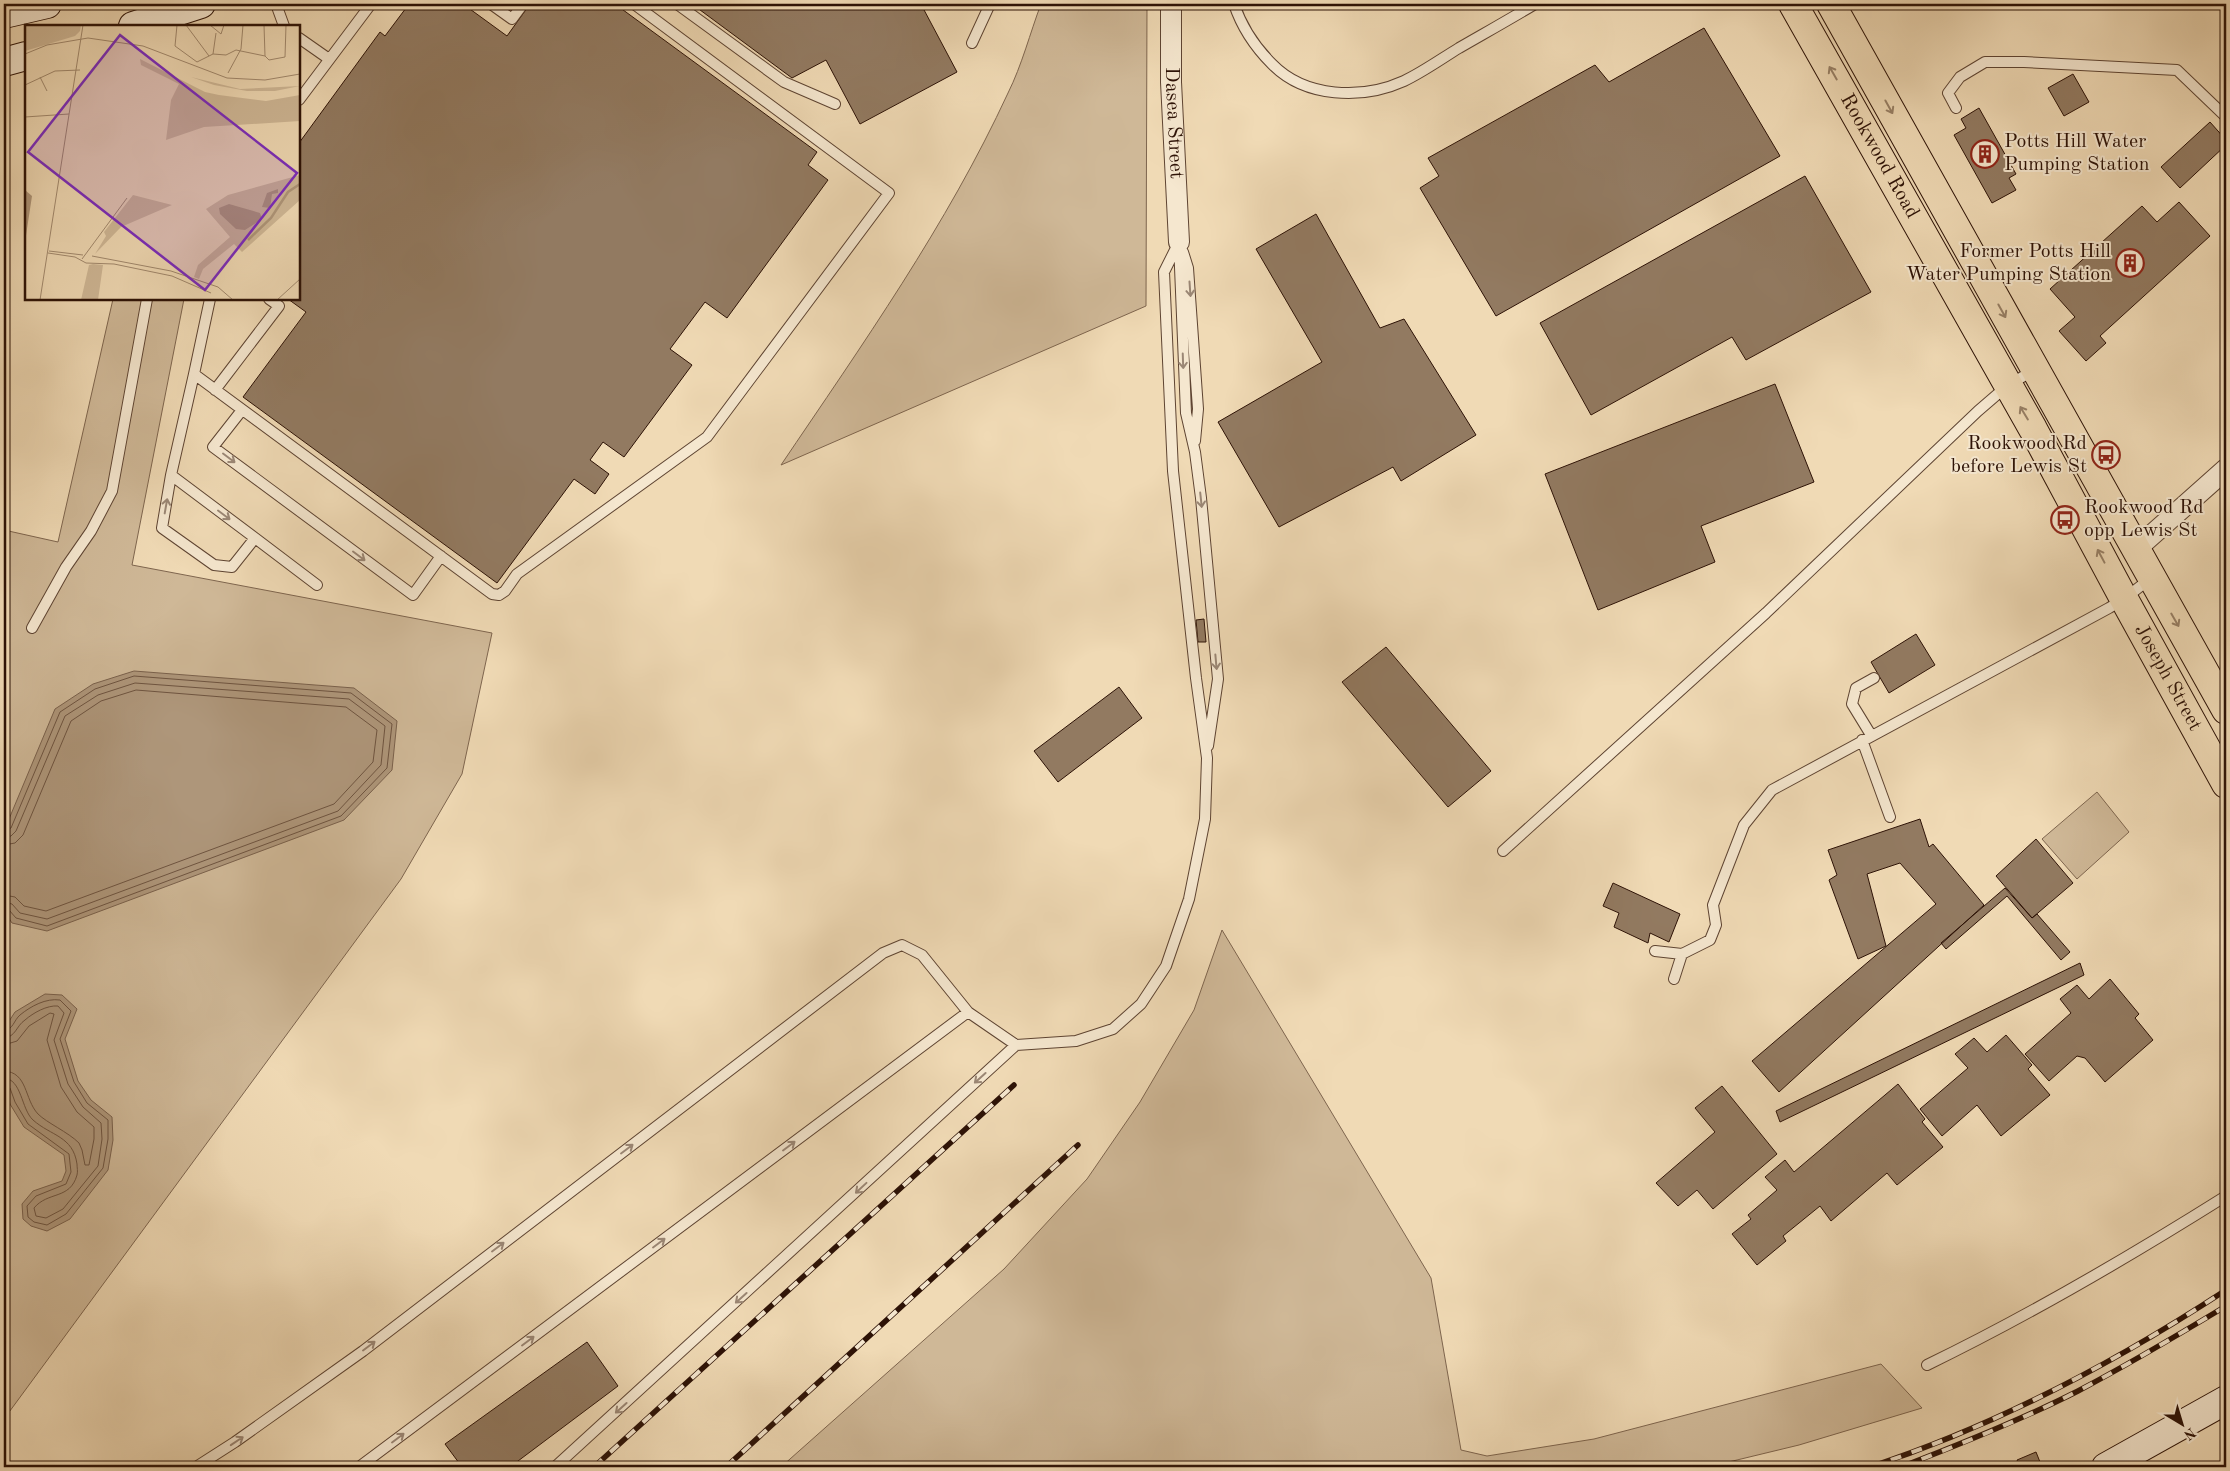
<svg xmlns="http://www.w3.org/2000/svg" width="2230" height="1471" viewBox="0 0 2230 1471" font-family="'Old Standard TT',serif">
  <rect width="100%" height="100%" fill="#f0dab5"/>
  <filter id="stains"><feTurbulence type="fractalNoise" baseFrequency=".004" numOctaves="4"/><feColorMatrix values="0 0 0 0 .2 0 0 0 0 .09 0 0 0 0 .02 0 0 0 .5 -.17"/></filter>
  <radialGradient id="worn" r=".72"><stop offset=".6" stop-color="#630" stop-opacity="0"/><stop offset="1" stop-color="#630" stop-opacity=".3"/></radialGradient>
  <path fill="#cfb897" stroke="#7e654e" d="M1041,4H1147L1146,306L781,465C862,345 947,225 1008,93C1022,65 1030,33 1041,4Z
    M113,299H184L132,565L492,633L462,774L401,879L4,1419V530L58,542Z
    M2097,792L2129,832L2077,879L2042,839Z
    M1222,930L1431,1278L1461,1450L1487,1456L1594,1439L1881,1364L1922,1408L1799,1445L1708,1467H781L1004,1269L1087,1179L1140,1102L1194,1010Z"/>
  <path fill="#ae967a" stroke="#7a614c" d="M134,671L354,688L397,721L392,770L344,820L47,931L12,923L4,911V831L55,709L93,684Z
    M45,994L62,995L77,1009L65,1039L78,1081L91,1100L112,1117L113,1140L108,1170L70,1219L47,1231L31,1226L23,1219L22,1204L33,1191L62,1181L66,1171L64,1155L24,1127L10,1104L4,1082V1029L15,1012Z"/>
  <g fill="none" stroke-linecap="round" stroke-linejoin="round">
    <path stroke="#6e5440" stroke-width="1" d="M4,831L11,828L60,712L95,689L134,676L351,693L392,724L387,768L341,816L47,926L16,918L9,910L4,909
      M4,838L11,836L16,831L65,716L98,695L135,683L349,699L385,726L381,765L338,811L47,919L20,913L12,904L4,902
      M4,845L15,843L23,835L71,721L101,701L136,690L346,707L377,730L373,762L334,804L46,911L24,906L15,897L4,895
      M4,1031C13,1030 14,1020 20,1015C31,1006 46,998 60,1000L71,1011L60,1039L74,1082L87,1103L108,1120V1139L103,1168L66,1214L47,1225L34,1222L28,1217L27,1206L36,1196L66,1184L71,1172L69,1154L28,1124L15,1102L10,1088L4,1085
      M4,1038C16,1037 16,1026 25,1020C33,1013 47,1005 58,1006L64,1013L54,1040L68,1084L83,1107L101,1123L102,1139L98,1166L63,1209L46,1218L36,1216L34,1208C48,1191 70,1200 77,1175C78,1171 77,1168 77,1164C73,1136 51,1136 33,1120C21,1109 22,1079 4,1078
      M4,1045L17,1041L29,1026L50,1013L54,1014L47,1040L61,1087L77,1112L94,1127V1139L89,1165H85L82,1150L79,1143C68,1132 47,1123 38,1114C24,1099 28,1072 4,1071"/>
  </g>
  <path fill="#927a61" stroke="#2d1206" d="M409,4H463L507,36L530,4H615L817,152L808,165L828,180L727,318L705,302L670,349L692,365L624,457L603,442L590,460L609,474L595,494L574,479L497,583L243,397L306,312L288,299H299V143L380,32L385,36Z
    M692,4H931L923,8L957,72L860,124L826,60L792,78Z
    M1704,28L1780,156L1496,316L1420,188L1439,176L1428,158L1595,65L1609,82Z
    M2073,74L2089,102L2064,116L2048,88Z
    M1979,108L2016,174L2009,178L2016,190L1992,203L1954,135L1966,128L1961,119Z
    M2210,122L2226,140V145L2180,188L2161,167Z
    M1805,176L1871,292L1746,360L1732,337L1591,415L1540,323Z
    M2179,202L2210,236L2100,336L2106,343L2086,361L2059,331L2075,317L2050,289L2142,206L2157,222Z
    M1316,214L1380,328L1404,319L1476,435L1401,481L1393,467L1279,527L1218,422L1322,362L1256,249Z
    M1775,384L1814,482L1701,526L1715,562L1598,610L1545,474Z
    M1204,619L1206,642H1198L1196,620Z
    M1916,634L1935,665L1889,693L1871,662Z
    M1386,647L1491,771L1448,807L1342,682Z
    M1119,687L1142,718L1058,782L1034,751Z
    M1920,819L1929,847L1933,844L1984,905L1779,1092L1752,1061L1936,904L1900,863L1867,874L1886,946L1858,959L1829,880L1837,875L1828,850Z
    M2036,839L2073,883L2032,918L1996,876Z
    M1613,883L1680,914L1669,942L1650,933L1648,943L1614,927L1619,913L1603,906Z
    M2005,888L2032,918L2037,914L2070,952L2061,960L2007,896L1946,949L1941,943Z
    M2080,963L2084,975L1780,1122L1776,1111Z
    M2110,979L2139,1014L2135,1018L2153,1040L2105,1082L2085,1058L2077,1056L2049,1081L2025,1054L2071,1013L2060,999L2077,985L2089,999Z
    M2006,1035L2032,1065L2028,1069L2050,1095L2001,1136L1977,1105L1942,1136L1920,1109L1968,1068L1955,1054L1974,1038L1987,1052Z
    M1898,1084L1925,1119L1922,1122L1943,1147L1897,1185L1887,1173L1831,1221L1820,1206L1783,1236L1786,1241L1757,1265L1732,1234L1751,1219L1748,1215L1777,1190L1765,1177L1785,1160L1794,1172Z
    M1722,1086L1777,1154L1713,1209L1697,1190L1678,1206L1656,1183L1715,1132L1695,1108Z
    M587,1342L618,1386L510,1467H462L445,1444Z
    M2036,1452L2042,1467H2020L2017,1460Z"/>
  <g fill="none" stroke-linecap="round" stroke-linejoin="round">
    <defs>
      <path id="lane" d="M276,4L284,26
        M491,4L512,19L523,4
        M677,4L784,82L835,104
        M1234,4C1242,28 1254,46 1272,64C1305,98 1362,100 1404,81C1423,72 1441,59 1459,48C1485,33 1510,19 1535,4
        M299,38L329,59
        M972,43L990,4
        M299,100L371,4
        M1956,108L1948,93L1960,77L1985,62H2024L2177,70L2226,117
        M1179,243L1186,413L1195,452L1201,498L1218,679L1208,746
        M1183,252L1188,268L1198,409L1195,441
        M210,299L194,374L492,594L499,595L505,591L517,574L707,437L889,193L634,4
        M215,390L279,306L269,299
        M242,410L213,447L413,595L441,556
        M171,475L255,538L232,567L214,565L162,528L171,475L194,374
        M255,538L317,585
        M32,628L66,567L91,531L112,491L147,299
        M1871,735L1852,704L1856,688L1874,678
        M1862,740L1890,817
        M1503,851L1766,613L1978,411L2007,386L2034,370
        M1655,951L1682,954
        M1674,979L1682,954L1710,940L1716,925L1713,905L1744,825L1772,790L2109,608L2124,599L2151,578
        M1927,1365C2030,1315 2129,1257 2226,1196
        M196,1467L235,1442L363,1351L883,953L902,945L922,955L968,1012
        M359,1467L968,1012L1016,1045
        M555,1467L1016,1045L1076,1041L1113,1029L1141,1004L1166,966L1189,899L1205,819L1207,758L1196,678L1173,471L1164,272L1179,242"/>
      <g id="street">
        <path id="s1" d="M1171,4V82L1179,242"/>
        <path d="M2135,550L2226,469"/>
      </g>
      <path id="secondary" d="M4,14L47,4
        M133,26L201,4
        M4,62L26,56
        M2106,1467L2226,1400"/>
      <g id="highway">
        <path id="s2" d="M1793,4L2033,429L2124,599L2226,784"/>
        <path d="M1831,4L2226,710"/>
      </g>
    </defs>
    <use href="#lane" stroke="#5e4432" stroke-width="12"/>
    <use href="#street" stroke="#5e4432" stroke-width="22"/>
    <use href="#secondary" stroke="#2d1206" stroke-width="30"/>
    <use href="#highway" stroke="#2d1206" stroke-width="30"/>
    <use href="#lane" stroke="#f5e7cf" stroke-width="10"/>
    <use href="#street" stroke="#f5e7cf" stroke-width="20"/>
    <use href="#secondary" stroke="#f5e7cf" stroke-width="28"/>
    <use href="#highway" stroke="#f0dab5" stroke-width="28"/>
    <defs>
      <path id="rail" d="M594,1467L1014,1085
        M726,1467L1078,1145
        M1870,1467C1995,1426 2116,1362 2226,1290
        M1901,1467C1961,1444 2021,1420 2078,1391C2129,1364 2178,1335 2226,1306"/>
    </defs>
    <use href="#rail" stroke="#2d1206" stroke-width="5.5"/>
    <use href="#rail" stroke="#f5e7cf" stroke-width="4" stroke-dasharray="11" stroke-linecap="butt"/>
  </g>
  <defs><path id="oneway-shaft" d="M-6 0H5M1.5-3L5.5 0L1.5 3" fill="none" stroke-width="1.6" stroke-linecap="round" stroke-linejoin="round" transform="scale(1.25)"/></defs>
  <g stroke="#988066">
    <use href="#oneway-shaft" transform="translate(1833 73) rotate(-120)"/>
    <use href="#oneway-shaft" transform="translate(1889 107) rotate(61)"/>
    <use href="#oneway-shaft" transform="translate(2002 311) rotate(61)"/>
    <use href="#oneway-shaft" transform="translate(2024 413) rotate(-121)"/>
    <use href="#oneway-shaft" transform="translate(2101 556) rotate(-118)"/>
    <use href="#oneway-shaft" transform="translate(2175 620) rotate(60)"/>
  </g>
  <g stroke="#9b8775">
    <use href="#oneway-shaft" transform="translate(1190 289) rotate(86)"/>
    <use href="#oneway-shaft" transform="translate(1183 361) rotate(88)"/>
    <use href="#oneway-shaft" transform="translate(229 458) rotate(37)"/>
    <use href="#oneway-shaft" transform="translate(1201 500) rotate(84)"/>
    <use href="#oneway-shaft" transform="translate(166 506) rotate(-80)"/>
    <use href="#oneway-shaft" transform="translate(224 515) rotate(37)"/>
    <use href="#oneway-shaft" transform="translate(359 556) rotate(37)"/>
    <use href="#oneway-shaft" transform="translate(1216 662) rotate(85)"/>
    <use href="#oneway-shaft" transform="translate(980 1078) rotate(138)"/>
    <use href="#oneway-shaft" transform="translate(789 1146) rotate(-37)"/>
    <use href="#oneway-shaft" transform="translate(627 1149) rotate(-37)"/>
    <use href="#oneway-shaft" transform="translate(861 1188) rotate(137)"/>
    <use href="#oneway-shaft" transform="translate(659 1243) rotate(-37)"/>
    <use href="#oneway-shaft" transform="translate(498 1247) rotate(-37)"/>
    <use href="#oneway-shaft" transform="translate(741 1298) rotate(138)"/>
    <use href="#oneway-shaft" transform="translate(528 1341) rotate(-37)"/>
    <use href="#oneway-shaft" transform="translate(369 1346) rotate(-37)"/>
    <use href="#oneway-shaft" transform="translate(621 1408) rotate(138)"/>
    <use href="#oneway-shaft" transform="translate(398 1438) rotate(-37)"/>
    <use href="#oneway-shaft" transform="translate(237 1441) rotate(-34)"/>
  </g>
  <defs>
    <symbol id="building-ring" viewBox="-11 -11 22 22"><circle r="9.5" fill="#f5e7cf" stroke="#8f2418" stroke-width="1.5"/><path d="M-4-6H4V6H1V3H-1V6H-4ZM-2.5-4.3h1.7v1.8h-1.7ZM.8-4.3h1.7v1.8H.8ZM-2.5-1h1.7V.8h-1.7ZM.8-1h1.7V.8H.8Z" fill="#8f2418"/></symbol>
    <symbol id="bus-ring" viewBox="-11 -11 22 22"><circle r="9.5" fill="#f5e7cf" stroke="#8f2418" stroke-width="1.5"/><path d="M-5-6H5V4H4V6H2V4H-2V6H-4V4H-5ZM-3.5-4V0h7V-4ZM-3.5 1.2v1.5H-2V1.2ZM2 1.2v1.5H3.5V1.2Z" fill="#8f2418"/></symbol>
  </defs>
  <g fill-rule="evenodd">
    <use href="#building-ring" x="1969" y="138" width="32" height="32"/>
    <use href="#building-ring" x="2114" y="247" width="32" height="32"/>
    <use href="#bus-ring" x="2090" y="439" width="32" height="32"/>
    <use href="#bus-ring" x="2049" y="504" width="32" height="32"/>
  </g>
  <g text-anchor="middle" dominant-baseline="central" stroke-width="4" stroke-linejoin="round" paint-order="stroke">
    <g font-size="20" fill="#2d1206" stroke="#f5e7cf">
      <text stroke="none"><textPath href="#s1" startOffset="119">Dasea Street</textPath></text>
      <text stroke="none"><textPath href="#s2" startOffset="175">Rookwood Road</textPath></text>
      <text stroke="none"><textPath href="#s2" startOffset="771">Joseph Street</textPath></text>
    </g>
    <g font-size="20" fill="#2d1206" stroke="#f5e7cf" text-anchor="start">
      <text x="2004" y="142">Potts Hill Water<tspan x="2004" dy="23">Pumping Station</tspan></text>
      <text x="2111" y="252" text-anchor="end">Former Potts Hill<tspan x="2111" dy="23">Water Pumping Station</tspan></text>
      <text x="2087" y="444" text-anchor="end">Rookwood Rd<tspan x="2087" dy="23">before Lewis St</tspan></text>
      <text x="2084" y="508">Rookwood Rd<tspan x="2084" dy="23">opp Lewis St</tspan></text>
    </g>
  </g>
  <g transform="translate(25 25)">
    <rect width="275" height="275" fill="#f0dab5"/>
    <path d="M0,0H56L55,6L50,11L0,26ZM115,34L180,67L194,70L241,76L275,70V96L179,102L141,115L146,75L154,59L116,40ZM166,52L215,64L275,61L250,66H222L189,60ZM275,150V175L217,227L209,219L178,244L174,254L169,252L173,240L205,212L181,184L203,170ZM108,170L147,180L96,202L70,229L81,211L79,207ZM68,239L78,240L73,275H56L64,240Z" fill="#cfb897"/>
    <path d="M253,164V168L247,169L245,183L237,182L242,168ZM0,165L7,171L0,217ZM204,179L235,188L237,194L220,205L211,204L195,189L194,183Z" fill="#ae967a"/>
    <path fill="none" stroke="#ae967a" stroke-width="2.5" d="M223,215L246,193L263,167L275,159"/>
    <path fill="none" stroke="#a28a6f" stroke-width="1" d="M152,0L150,21L172,37L188,29L201,30L211,25L240,31L239,0M161,0L184,31M185,0L196,9L199,0M0,29L22,20L63,13L118,21L202,53L240,55L275,49M188,29L191,8M240,31L244,35L260,32L261,0M203,48L216,24L218,0M15,52L22,66M0,60L30,46L55,45M0,92L44,89M24,226L58,230M23,228L50,232L61,238L89,239L147,251L186,268M67,231L146,246L193,262L208,275M57,234L102,173M15,275L58,0M252,275L275,254"/>
    <path fill="#7b2cbf" fill-opacity="0.15" stroke="#7b2cbf" stroke-width="2.5" d="M95,10L272,148L180,265L3,127Z"/>
    <rect width="275" height="275" fill="none" stroke="#2d1206" stroke-width="2.5"/>
  </g>
  <rect width="2230" height="1471" fill="none" stroke="#f0dab5" stroke-width="20"/>
  <rect x="5" y="5" width="2220" height="1461" fill="none" stroke="#2d1206" stroke-width="2.5"/>
  <rect x="10" y="10" width="2210" height="1451" fill="none" stroke="#2d1206"/>
  <g transform="translate(2182 1424) rotate(142)" stroke="#f5e7cf" stroke-width="4" paint-order="stroke">
  <path d="M0-4L9 19L0 12L-9 19Z" fill="#2d1206"/>
  <text y="-8" font-size="14" font-weight="bold" text-anchor="middle" fill="#2d1206">N</text>
  </g>
  <rect width="100%" height="100%" filter="url(#stains)"/>
  <rect width="100%" height="100%" fill="url(#worn)"/>
</svg>
